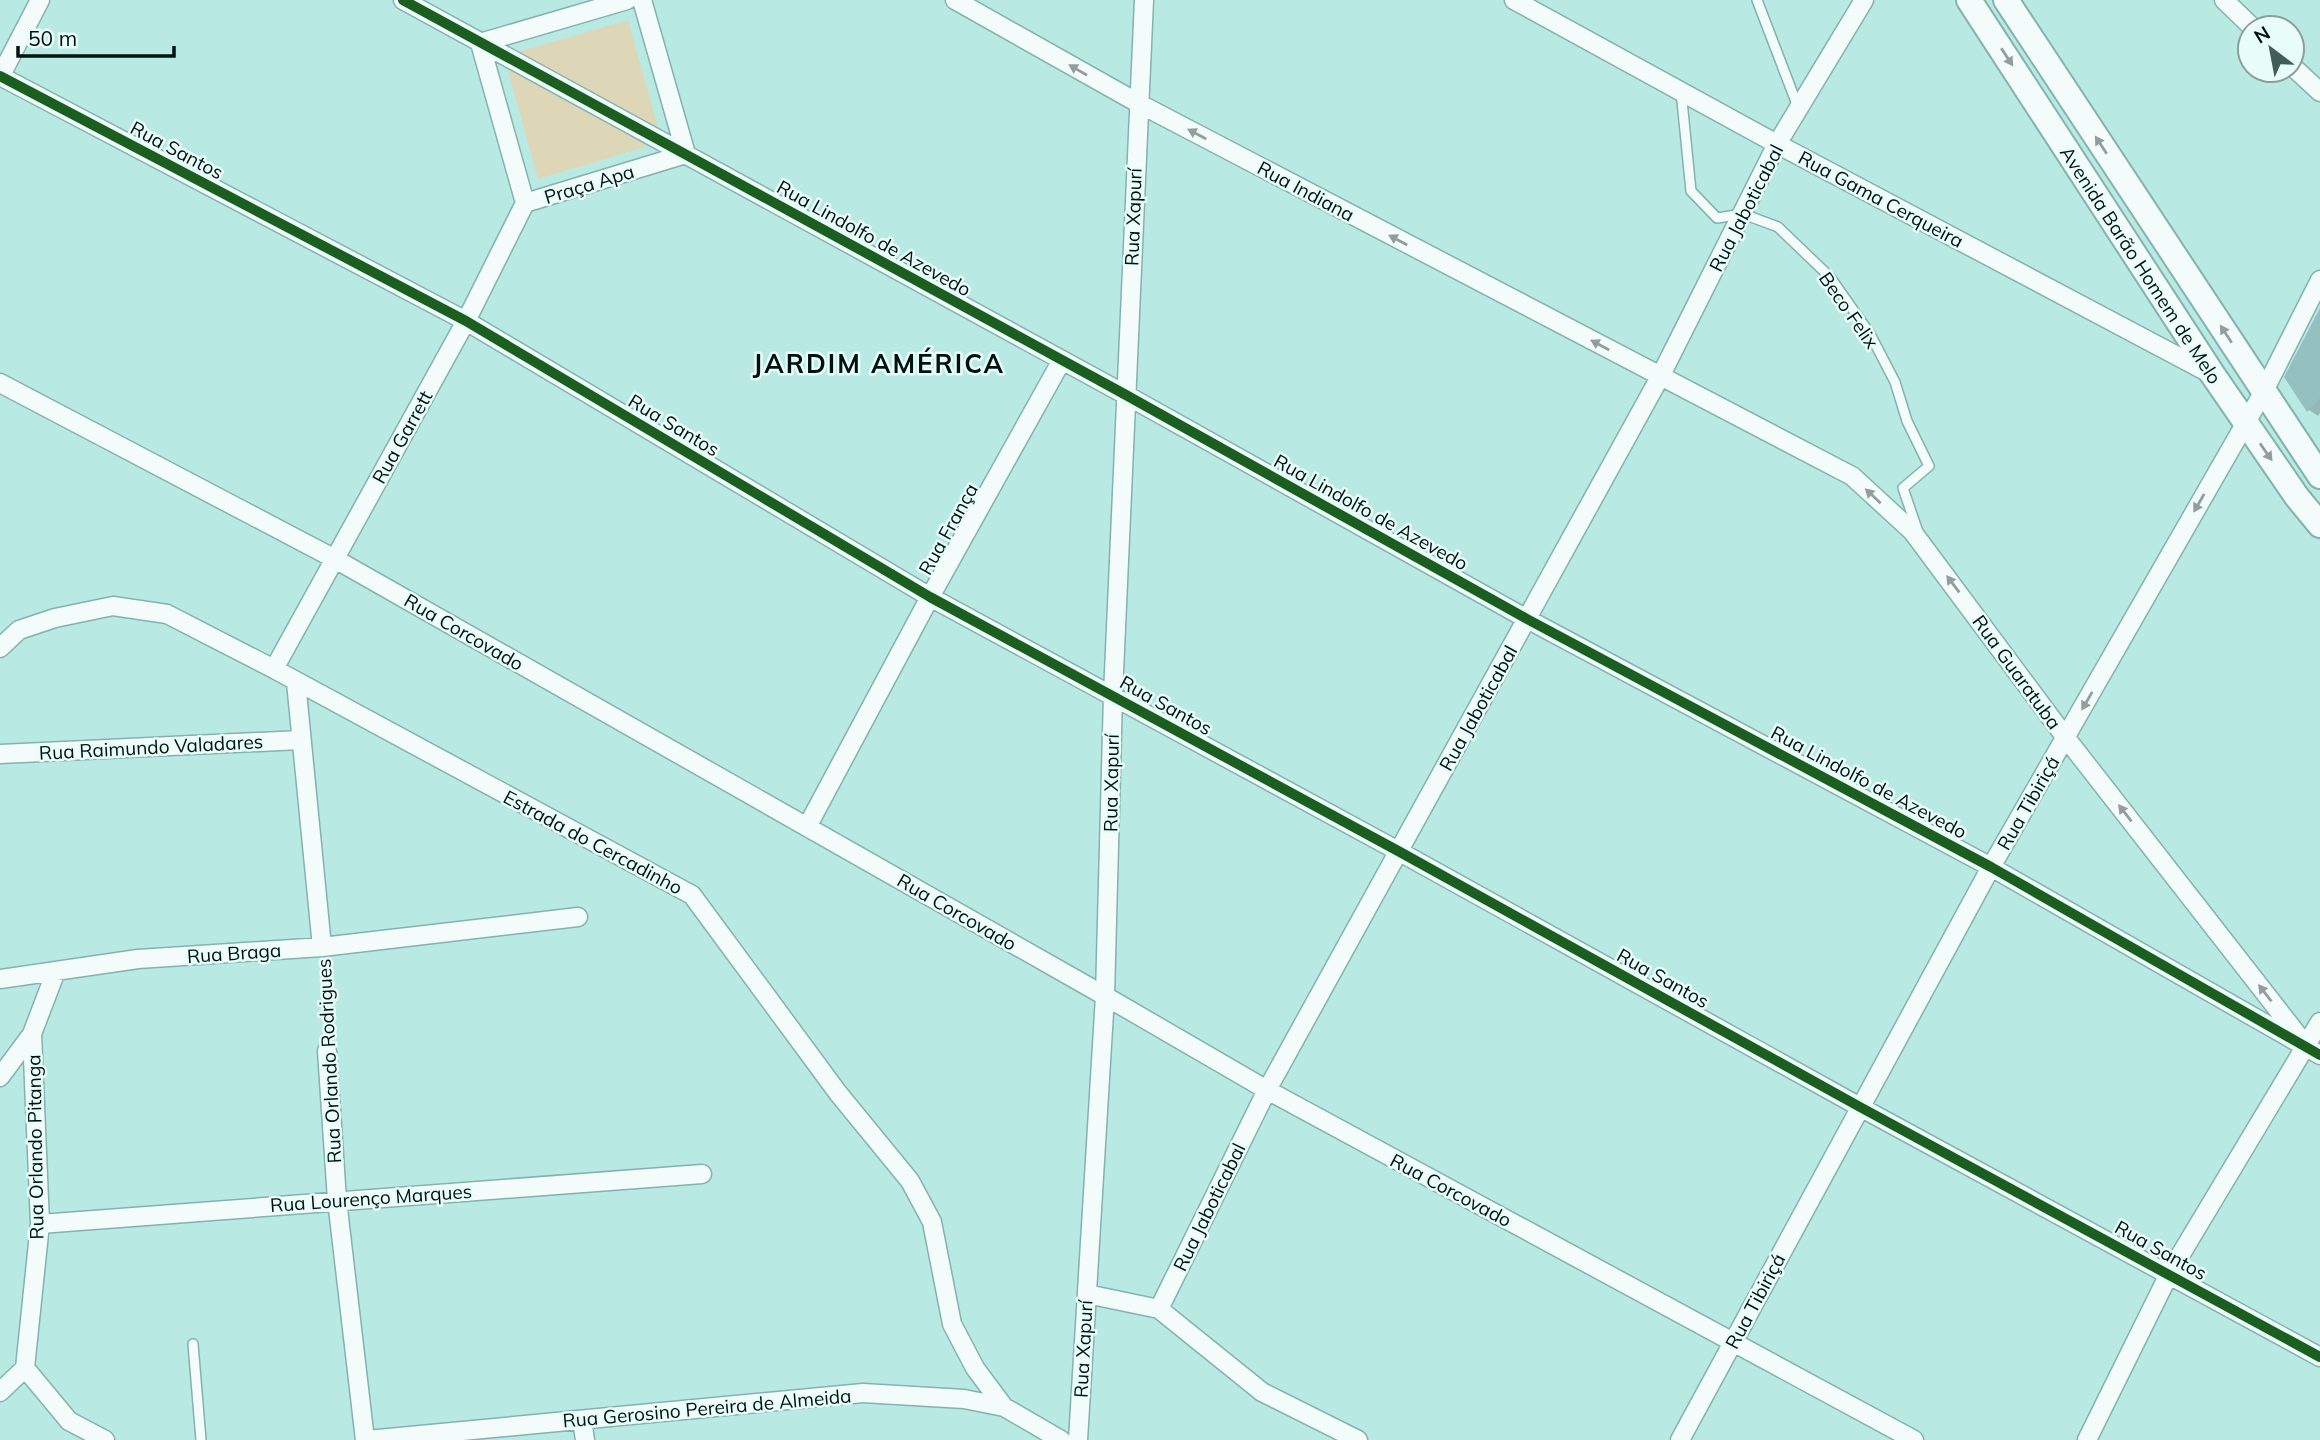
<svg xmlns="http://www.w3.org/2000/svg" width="2320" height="1440" viewBox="0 0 2320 1440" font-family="Mulish,sans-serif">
  <rect width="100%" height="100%" fill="#b9e9e3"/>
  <path fill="#ddd7b8" d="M628,20L662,142L538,179L504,56Z"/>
  <path fill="#0003" d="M2320,311V413L2318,416L2309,410L2286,377Z"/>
  <path fill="#94c0c0" d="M2320,308V398L2307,412L2284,377Z"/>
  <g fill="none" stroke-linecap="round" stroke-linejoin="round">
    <defs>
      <path id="service" d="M1757,0L1798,107
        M1681,91L1691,191L1717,218L1743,214L1778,227L1830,277L1870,334L1895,382L1907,421L1929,466L1903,488L1918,532
        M193,1344L201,1440"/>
      <path id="minor" d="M403,0L1126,395L1527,619L1991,867L2320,1055
        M627,0L480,43L525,203L686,154L642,0
        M955,0L1138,103L1852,476L1912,531L2066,738L2300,1038
        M1514,0L1777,144L2213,375
        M2224,0L2253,28
        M2292,66L2320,92
        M0,76L466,321L930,597L1400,852L1860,1107L2320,1357
        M0,77L40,0
        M0,383L335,559L1105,996L1267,1090L1914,1440
        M0,648L19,630L55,618L113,606L167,614L274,669L692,895L838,1093L910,1181L932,1222L952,1324L975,1368L1004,1407L1061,1440
        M274,669L466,321L525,203
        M296,682L322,947
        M0,754L301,740
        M807,827L930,597L1062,360
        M0,979L138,959L322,947L578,917
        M327,1051L337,1200L365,1440
        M0,1077L32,1034
        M40,1224L702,1174
        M1087,1294L1159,1309L1262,1392L1358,1440
        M1159,1309L1267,1090L1660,377L1777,144L1864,0
        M25,1368L40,1224L32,1034L56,971
        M25,1368L69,1421L105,1440
        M0,1392L25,1368
        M582,1420L585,1440
        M367,1440L863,1393L964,1399L1004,1407
        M1078,1440L1105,996L1113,695L1144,0
        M1680,1440L1991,867L2264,391L2320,280
        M2087,1440L2169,1274L2320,1022"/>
      <path id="secondary" d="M1969,0L2213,375L2297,497L2320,525
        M2006,0L2320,476"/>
    </defs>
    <use href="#service" stroke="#84b2ad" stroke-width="12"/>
    <use href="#minor" stroke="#84b2ad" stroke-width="21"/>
    <use href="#secondary" stroke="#84b2ad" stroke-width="28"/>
    <path stroke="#c0cdcb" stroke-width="3.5" stroke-dasharray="5 3.5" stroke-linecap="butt" d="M323,967L327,1032"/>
    <use href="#service" stroke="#f4fcfb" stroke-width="9"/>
    <use href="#minor" stroke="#f4fcfb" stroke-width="18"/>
    <use href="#secondary" stroke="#f4fcfb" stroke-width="24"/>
    <defs>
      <path id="cycleway" d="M403,0L1126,395L1527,619L1991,867L2320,1055
        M0,76L466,321L930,597L1400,852L1860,1107L2320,1357"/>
    </defs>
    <use href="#cycleway" stroke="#e8fcf9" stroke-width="15"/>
    <use href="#cycleway" stroke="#1b5e20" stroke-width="10"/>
  </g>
  <defs><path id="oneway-solid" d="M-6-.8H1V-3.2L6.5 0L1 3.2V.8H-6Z" transform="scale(1.75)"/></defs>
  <g fill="#929e9d">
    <use href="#oneway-solid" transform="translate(2007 57) rotate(57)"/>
    <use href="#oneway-solid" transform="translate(1078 70) rotate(-150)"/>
    <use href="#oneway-solid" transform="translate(1197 134) rotate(-152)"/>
    <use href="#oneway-solid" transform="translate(2101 145) rotate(-123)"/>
    <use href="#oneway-solid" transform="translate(1398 240) rotate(-152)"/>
    <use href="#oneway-solid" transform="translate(2226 334) rotate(-123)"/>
    <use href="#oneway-solid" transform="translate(1600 345) rotate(-152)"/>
    <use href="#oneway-solid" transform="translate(2266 452) rotate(55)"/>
    <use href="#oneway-solid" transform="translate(1873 496) rotate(-137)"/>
    <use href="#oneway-solid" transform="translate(2199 503) rotate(120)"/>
    <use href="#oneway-solid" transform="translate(1953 584) rotate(-127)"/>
    <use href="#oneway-solid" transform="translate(2087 701) rotate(120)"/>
    <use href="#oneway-solid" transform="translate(2125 813) rotate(-128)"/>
    <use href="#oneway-solid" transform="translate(2265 993) rotate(-128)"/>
  </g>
  <g text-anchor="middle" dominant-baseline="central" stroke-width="5" stroke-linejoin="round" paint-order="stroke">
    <g font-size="19" fill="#001210" stroke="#e8fcf9">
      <text transform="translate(177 150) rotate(28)">Rua Santos</text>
      <text transform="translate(589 184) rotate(-17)">Praça Apa</text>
      <text transform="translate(1306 191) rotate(28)">Rua Indiana</text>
      <text transform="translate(1881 199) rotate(28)">Rua Gama Cerqueira</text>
      <text transform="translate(1746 208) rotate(-63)">Rua Jaboticabal</text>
      <text transform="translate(1133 217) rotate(-88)">Rua Xapurí</text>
      <text transform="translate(874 238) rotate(29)">Rua Lindolfo de Azevedo</text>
      <text transform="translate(2141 265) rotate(57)">Avenida Barão Homem de Melo</text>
      <text transform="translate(1849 310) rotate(55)">Beco Felix</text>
      <text transform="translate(674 425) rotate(31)">Rua Santos</text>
      <text transform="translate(402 437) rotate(-61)">Rua Garrett</text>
      <text transform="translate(1371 512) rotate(29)">Rua Lindolfo de Azevedo</text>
      <text transform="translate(948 529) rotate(-61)">Rua França</text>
      <text transform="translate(464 632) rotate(30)">Rua Corcovado</text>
      <text transform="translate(2017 672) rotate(54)">Rua Guaratuba</text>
      <text transform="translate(1166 705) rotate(29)">Rua Santos</text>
      <text transform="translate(1478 708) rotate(-61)">Rua Jaboticabal</text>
      <text transform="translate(151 747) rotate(-3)">Rua Raimundo Valadares</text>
      <text transform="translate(1869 782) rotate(28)">Rua Lindolfo de Azevedo</text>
      <text transform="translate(1111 783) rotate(-89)">Rua Xapurí</text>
      <text transform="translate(2028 803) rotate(-60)">Rua Tibiriçá</text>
      <text transform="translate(593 842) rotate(28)">Estrada do Cercadinho</text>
      <text transform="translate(957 912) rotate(30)">Rua Corcovado</text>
      <text transform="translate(234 953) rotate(-4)">Rua Braga</text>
      <text transform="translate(1663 978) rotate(29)">Rua Santos</text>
      <text transform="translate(329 1061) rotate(-93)">Rua Orlando Rodrigues</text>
      <text transform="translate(35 1147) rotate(-91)">Rua Orlando Pitanga</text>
      <text transform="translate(1451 1190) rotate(28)">Rua Corcovado</text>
      <text transform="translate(371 1198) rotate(-4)">Rua Lourenço Marques</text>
      <text transform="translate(1209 1207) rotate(-64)">Rua Jaboticabal</text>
      <text transform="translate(2161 1250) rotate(29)">Rua Santos</text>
      <text transform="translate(1755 1301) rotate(-62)">Rua Tibiriçá</text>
      <text transform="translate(1083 1349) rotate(-87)">Rua Xapurí</text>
      <text transform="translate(707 1408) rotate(-5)">Rua Gerosino Pereira de Almeida</text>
    </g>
    <g font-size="26" font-weight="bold" letter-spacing="2" fill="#001210" stroke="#e8fcf9">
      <text x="879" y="363">JARDIM AMÉRICA</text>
    </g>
  </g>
  <g transform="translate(2271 49) rotate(328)"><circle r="33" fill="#e8fcf9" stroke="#8b9e9c" stroke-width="2"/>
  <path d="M0-5L12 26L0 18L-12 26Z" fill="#415d5a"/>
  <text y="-10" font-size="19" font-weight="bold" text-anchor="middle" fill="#001210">N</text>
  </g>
  <path d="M18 46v10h156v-10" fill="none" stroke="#001210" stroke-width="3.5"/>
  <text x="28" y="46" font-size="21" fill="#001210" stroke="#e8fcf9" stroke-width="5" paint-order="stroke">50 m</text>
</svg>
